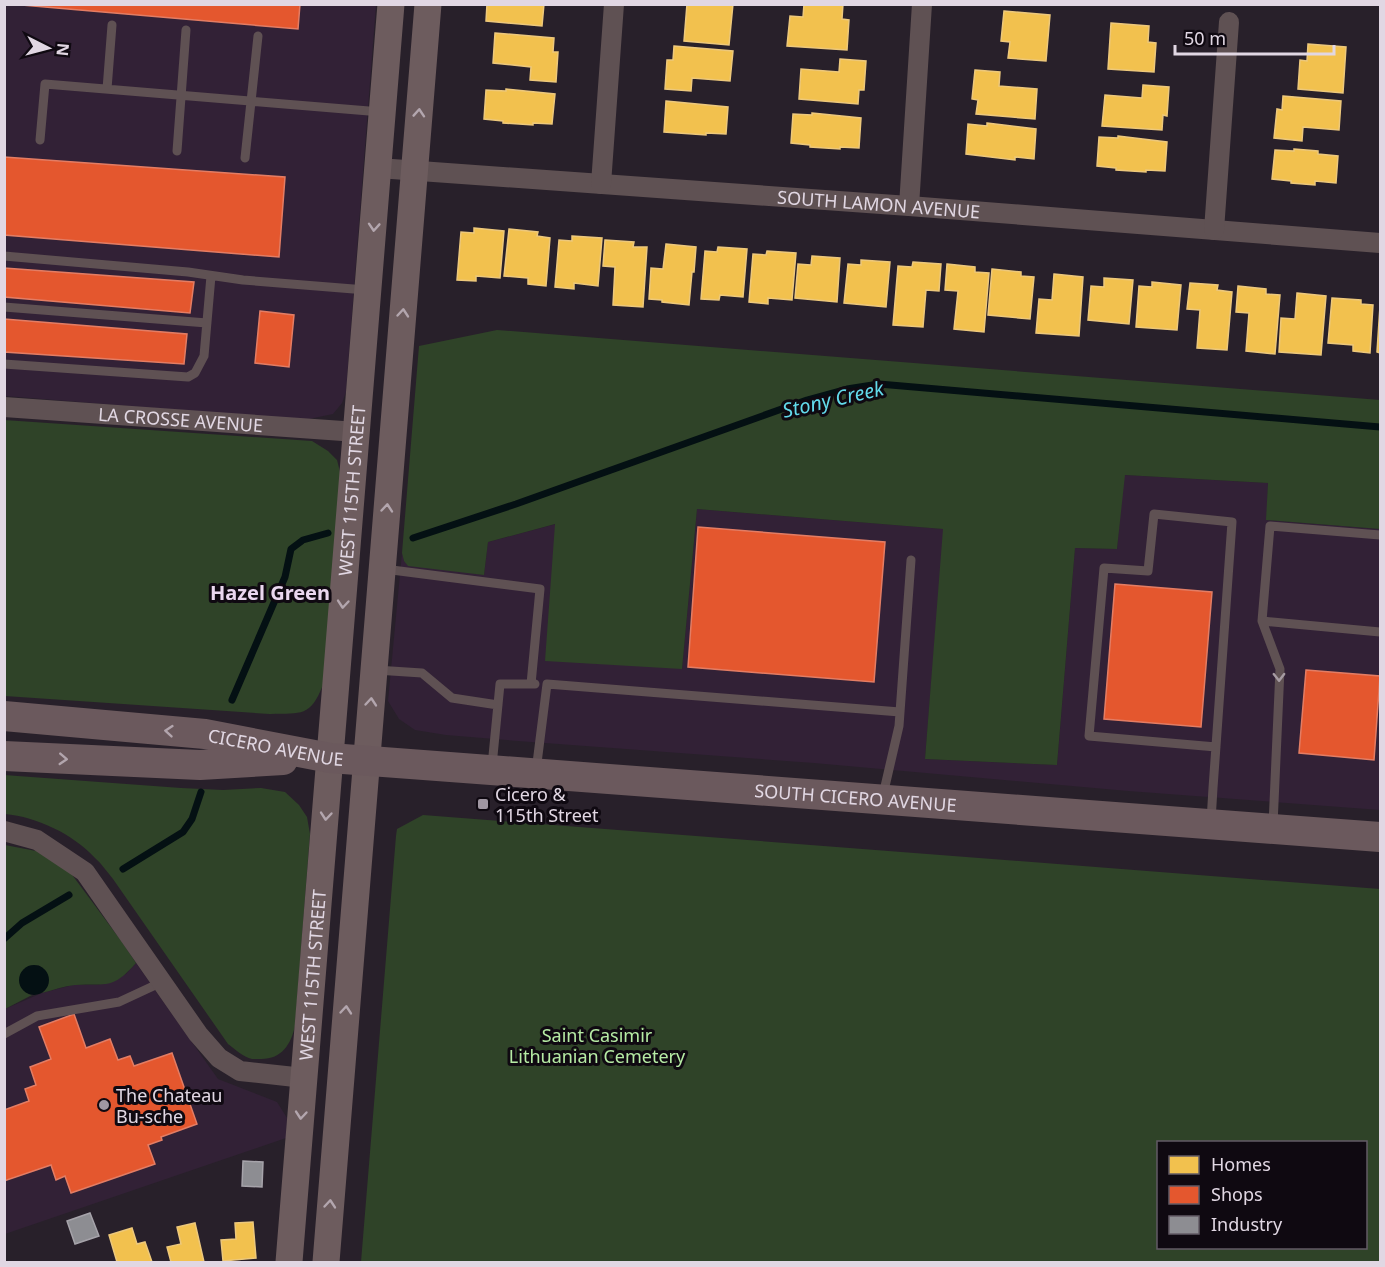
<svg xmlns="http://www.w3.org/2000/svg" width="1385" height="1267" viewBox="0 0 1385 1267" font-family="'Noto Sans',sans-serif">
  <rect width="100%" height="100%" fill="#28202a"/>
  <path fill="#322136" d="M4,5H376L346,392L342,403L333,414L304,420L5,396Z
    M1124,475L1268,483L1267,520L1380,529V810L1128,791L814,763L518,741L446,735L415,730L399,719L388,701L402,553L404,561L484,575L488,542L556,524L682,669L697,509L944,529L925,759L1057,765L1075,548L1117,549Z
    M136,963L218,1079L277,1102L287,1118L286,1138L5,1234V1009L42,993L73,985H98L126,974Z"/>
  <path fill="#2f4328" fill-rule="evenodd" d="M497,330L1380,400V529L1266,520L1268,483L1125,475L1117,549L1075,548L1057,765L925,759L943,529L697,509L682,669L545,661L555,524L488,542L484,575L408,566L404,561L402,553L419,346Z
    M4,420L312,441L328,451L337,460L341,476L323,685C310,717 302,713 270,714L5,696Z
    M4,775L181,788L223,790L261,788L285,792L299,805L307,817L310,834L295,1026C291,1044 282,1059 261,1059C259,1059 254,1059 252,1059C243,1057 235,1049 228,1044L113,879C107,872 102,864 95,858C73,834 37,817 5,814Z
    M423,815L1380,889V1262H361L396,836L397,829ZM1366,1142V1248H1158V1142Z
    M5,845L36,851L70,872L122,942L136,963C112,990 108,983 75,985C64,986 53,990 42,993L46,989V971L38,965L28,994L32,995L5,1009Z"/>
  <path fill="#041013" d="M19 980a15 15 0 1 1 30 0a15 15 0 1 1-30 0Z"/>
  <path fill="#f2c14e" stroke="#edc87b" stroke-width="1.5" d="M487,4H544L542,26L486,21Z
    M687,4H733L729,45L684,41Z
    M804,4H843L842,19L849,20L847,50L787,46L790,16L803,17Z
    M1004,11L1050,15L1046,61L1008,58L1010,42L1001,41Z
    M1111,23L1149,26L1148,42L1156,43L1154,72L1108,69Z
    M495,33L554,38L553,52H558L556,82L530,80L531,67L493,63Z
    M1308,44L1346,47L1343,93L1298,89L1300,60L1307,61Z
    M674,46L733,51L730,81L692,78L691,91L665,89L667,60H673Z
    M840,59L866,61L864,90H859L858,104L799,99L801,69L839,72Z
    M975,70L1000,72L999,86L1037,89L1035,119L976,114L978,100L972,99Z
    M1143,85L1169,87L1167,116L1163,115L1162,130L1102,126L1105,95L1142,98Z
    M506,89L555,94L552,124L533,123V125L503,123V121L484,119L486,90L506,91Z
    M1283,96L1341,101L1339,130L1303,127L1302,141L1274,138L1277,109L1282,110Z
    M666,101L728,107L726,134L706,133V135L664,132Z
    M812,113L861,118L859,148L840,147V149L810,147V145L791,143L793,114L812,115Z
    M987,123L1036,129L1034,159L1015,157V160L966,154L968,124L987,126Z
    M1118,136L1167,142L1165,171L1146,170V172L1116,170V168L1097,166L1099,137L1118,138Z
    M1294,149L1318,151V154L1338,156L1336,183L1315,181V185L1291,183V181L1272,179L1275,150L1294,151Z
    M474,228L504,231L500,278L476,276V281L457,280L461,232L474,233Z
    M509,229L538,232L537,236L550,238L546,286L528,284V278L504,276Z
    M572,236L602,238L598,286L574,283V289L555,287L559,240L572,241Z
    M605,240L634,242L633,247H647L643,307L613,305L615,267L603,266Z
    M666,244L696,247L694,272H692L689,305L662,302V300L649,299L651,268L663,269Z
    M718,247L747,249L743,297L720,295L719,300L701,299L705,251L717,252Z
    M767,251L796,253L792,300L768,298V304L749,302L753,254L766,255Z
    M812,256L840,258L837,302L795,298L798,264L811,265Z
    M861,260L890,262L886,307L844,303L848,264L861,265Z
    M913,262L941,264L939,291L926,290L923,327L893,325L898,266L912,267Z
    M947,264L975,267V272L989,273L984,332L954,329L958,291L945,290Z
    M992,269L1021,272V276L1034,277L1030,319L988,315Z
    M1054,274L1083,277L1079,336L1036,333L1039,299L1052,300Z
    M1104,278L1133,280L1129,324L1088,320L1091,286L1104,287Z
    M1152,282L1181,285L1177,330L1136,327L1139,286L1152,287Z
    M1190,283L1218,285L1217,290L1232,292L1227,350L1197,348L1200,310L1187,309Z
    M1238,286L1266,289V294L1280,295L1275,354L1246,351L1249,313L1236,312Z
    M1297,293L1326,296L1321,355L1279,352L1281,318L1295,319Z
    M1332,298L1361,300V304L1373,305L1370,353L1353,351V345L1328,343Z
    M1380,306V353L1377,352Z
    M253,1222L256,1258L223,1261L221,1240L236,1239L235,1223Z
    M195,1223L204,1262H171L167,1247L181,1244L177,1227Z
    M132,1228L137,1244L145,1242L152,1262H117L109,1235Z"/>
  <path fill="#e4572e" stroke="#e37d64" stroke-width="1.5" d="M10,4H300L298,29Z
    M4,157L285,177L279,257L4,235Z
    M4,268L194,282L190,313L4,297Z
    M260,311L294,315L289,367L255,363Z
    M4,319L187,334L184,364L4,352Z
    M698,527L885,542L874,682L688,667Z
    M1115,584L1212,592L1201,727L1104,719Z
    M1306,670L1380,676L1374,760L1299,753Z
    M74,1014L86,1048L110,1039L118,1060L130,1056L134,1066L172,1053L197,1124L161,1137L162,1140L148,1145L155,1164L71,1193L65,1176L56,1180L51,1165L4,1181V1110L29,1101L25,1089L36,1085L30,1067L51,1059L39,1027Z"/>
  <path fill="#8d8d92" stroke="#a6a3aa" stroke-width="1.5" d="M243,1161L263,1162L262,1187L242,1186Z
    M90,1213L99,1236L75,1244L67,1221Z"/>
  <g fill="none" stroke-linecap="round" stroke-linejoin="round">
    <path stroke="#041013" stroke-width="7" d="M413,538L516,504L807,400L847,389L879,384L1380,427
      M232,700L285,577L291,549L303,540L328,533
      M123,869L183,832L192,819L201,792
      M4,939L22,923L69,895"/>
    <path stroke="#5f5153" stroke-width="9" d="M107,89L112,25
      M40,140L45,84L381,112
      M177,151L186,30
      M245,158L258,36
      M4,256L188,272L243,280L366,290
      M4,307L207,323
      M4,364L188,377L195,373L204,356L211,276
      M384,569L540,589L531,684
      M1262,621L1380,632
      M376,670L422,673L452,698L498,705
      M492,766L500,684H535
      M536,771L547,684L900,712
      M883,795L899,726L911,560
      M1211,821L1213,788L1232,522L1154,514L1148,571L1104,568L1089,736L1216,747
      M1273,825L1280,669L1262,621L1270,526L1380,535
      M4,1034L37,1016L119,1002L162,982"/>
    <g stroke="#5f5153" stroke-width="20">
      <path id="s1" d="M378,168L909,206L1380,243"/>
      <path d="M601,184L614,4"/>
      <path d="M909,206L922,4"/>
      <path d="M1214,230L1229,22"/>
      <path id="s2" d="M4,407L357,432"/>
      <path d="M4,831L37,840L85,872L198,1034L219,1058L240,1071L304,1078"/>
    </g>
    <g stroke="#6d5c5e" stroke-width="27">
      <path id="s3" d="M289,1262L391,4"/>
      <path d="M326,1262L428,4"/>
    </g>
    <g stroke="#6b595d" stroke-width="30">
      <path id="s4" d="M4,716L205,734L330,758L1380,837"/>
      <path d="M4,756L200,765L283,760"/>
    </g>
  </g>
  <defs><path id="oneway-chevron" d="M-2-3.5L2.5 0L-2 3.5" fill="none" stroke-width="1.6" stroke-linecap="round" stroke-linejoin="round" transform="scale(1.5)"/></defs>
  <g stroke="#b3a6ae">
    <use href="#oneway-chevron" transform="translate(419 113) rotate(-86)"/>
    <use href="#oneway-chevron" transform="translate(374 227) rotate(94)"/>
    <use href="#oneway-chevron" transform="translate(403 313) rotate(-85)"/>
    <use href="#oneway-chevron" transform="translate(387 508) rotate(-85)"/>
    <use href="#oneway-chevron" transform="translate(343 604) rotate(95)"/>
    <use href="#oneway-chevron" transform="translate(371 702) rotate(-85)"/>
    <use href="#oneway-chevron" transform="translate(326 816) rotate(95)"/>
    <use href="#oneway-chevron" transform="translate(346 1010) rotate(-85)"/>
    <use href="#oneway-chevron" transform="translate(301 1115) rotate(95)"/>
    <use href="#oneway-chevron" transform="translate(330 1204) rotate(-85)"/>
  </g>
  <use stroke="#a69ba2" href="#oneway-chevron" transform="translate(1279 677) rotate(89)"/>
  <g stroke="#b2a5ad">
    <use href="#oneway-chevron" transform="translate(169 731) rotate(-175)"/>
    <use href="#oneway-chevron" transform="translate(63 759) rotate(3)"/>
  </g>
  <g fill="#a097a2" stroke="#0f0911" stroke-width="2">
    <rect x="477" y="798" width="12" height="12" rx="3"/>
    <circle cx="104" cy="1105" r="6"/>
  </g>
  <g text-anchor="middle" dominant-baseline="central" stroke-width="6" stroke-linejoin="round" paint-order="stroke">
    <g font-size="18" fill="#e1d7e3" stroke="#0f0911">
      <text stroke="none"><textPath href="#s1" startOffset="502">SOUTH LAMON AVENUE</textPath></text>
      <text stroke="none"><textPath href="#s2" startOffset="177">LA CROSSE AVENUE</textPath></text>
      <text stroke="none"><textPath href="#s3" startOffset="774">WEST 115TH STREET</textPath></text>
      <text stroke="none"><textPath href="#s4" startOffset="274">CICERO AVENUE</textPath></text>
      <text stroke="none"><textPath href="#s4" startOffset="856">SOUTH CICERO AVENUE</textPath></text>
      <text stroke="none"><textPath href="#s3" startOffset="288">WEST 115TH STREET</textPath></text>
    </g>
    <g font-size="18" fill="#e1d7e3" stroke="#0f0911" text-anchor="start">
      <text x="495" y="794">Cicero &amp;<tspan x="495" dy="21">115th Street</tspan></text>
      <text x="116" y="1095">The Chateau<tspan x="116" dy="21">Bu-sche</tspan></text>
    </g>
    <g font-size="18" fill="#b6eba4" stroke="#0f0911">
      <text x="597" y="1035">Saint Casimir<tspan x="597" dy="21">Lithuanian Cemetery</tspan></text>
    </g>
    <g font-size="20" font-style="italic" fill="#62daeb" stroke="#0f0911">
      <text transform="translate(833 399) rotate(-13)">Stony Creek</text>
    </g>
    <g font-size="20" font-weight="bold" fill="#ead7ef" stroke="#0f0911">
      <text x="270" y="592">Hazel Green</text>
    </g>
  </g>
  <rect width="1385" height="1267" fill="none" stroke="#e1d7e3" stroke-width="12"/>
  <rect x="1157" y="1141" width="210" height="108" fill="#0f0911" stroke="#635b65" stroke-width="1.5"/>
  <rect x="1169" y="1156" width="30" height="18" fill="#f2c14e" stroke="#635b65" stroke-width="1.5"/>
  <text x="1211" y="1171" font-size="18" fill="#e1d7e3">Homes</text>
  <rect x="1169" y="1186" width="30" height="18" fill="#e4572e" stroke="#635b65" stroke-width="1.5"/>
  <text x="1211" y="1201" font-size="18" fill="#e1d7e3">Shops</text>
  <rect x="1169" y="1216" width="30" height="18" fill="#8d8d92" stroke="#635b65" stroke-width="1.5"/>
  <text x="1211" y="1231" font-size="18" fill="#e1d7e3">Industry</text>
  <g transform="translate(48 48) rotate(96)" stroke="#0f0911" stroke-width="4.5" paint-order="stroke">
  <path d="M0-4.5L10 22L0 15L-10 22Z" fill="#e1d7e3"/>
  <text y="-9" font-size="16" font-weight="bold" text-anchor="middle" fill="#e1d7e3">N</text>
  </g>
  <path d="M1175 45v9h159v-9" fill="none" stroke="#e1d7e3" stroke-width="3"/>
  <text x="1184" y="45" font-size="18" fill="#e1d7e3" stroke="#0f0911" stroke-width="4.5" paint-order="stroke">50 m</text>
</svg>
